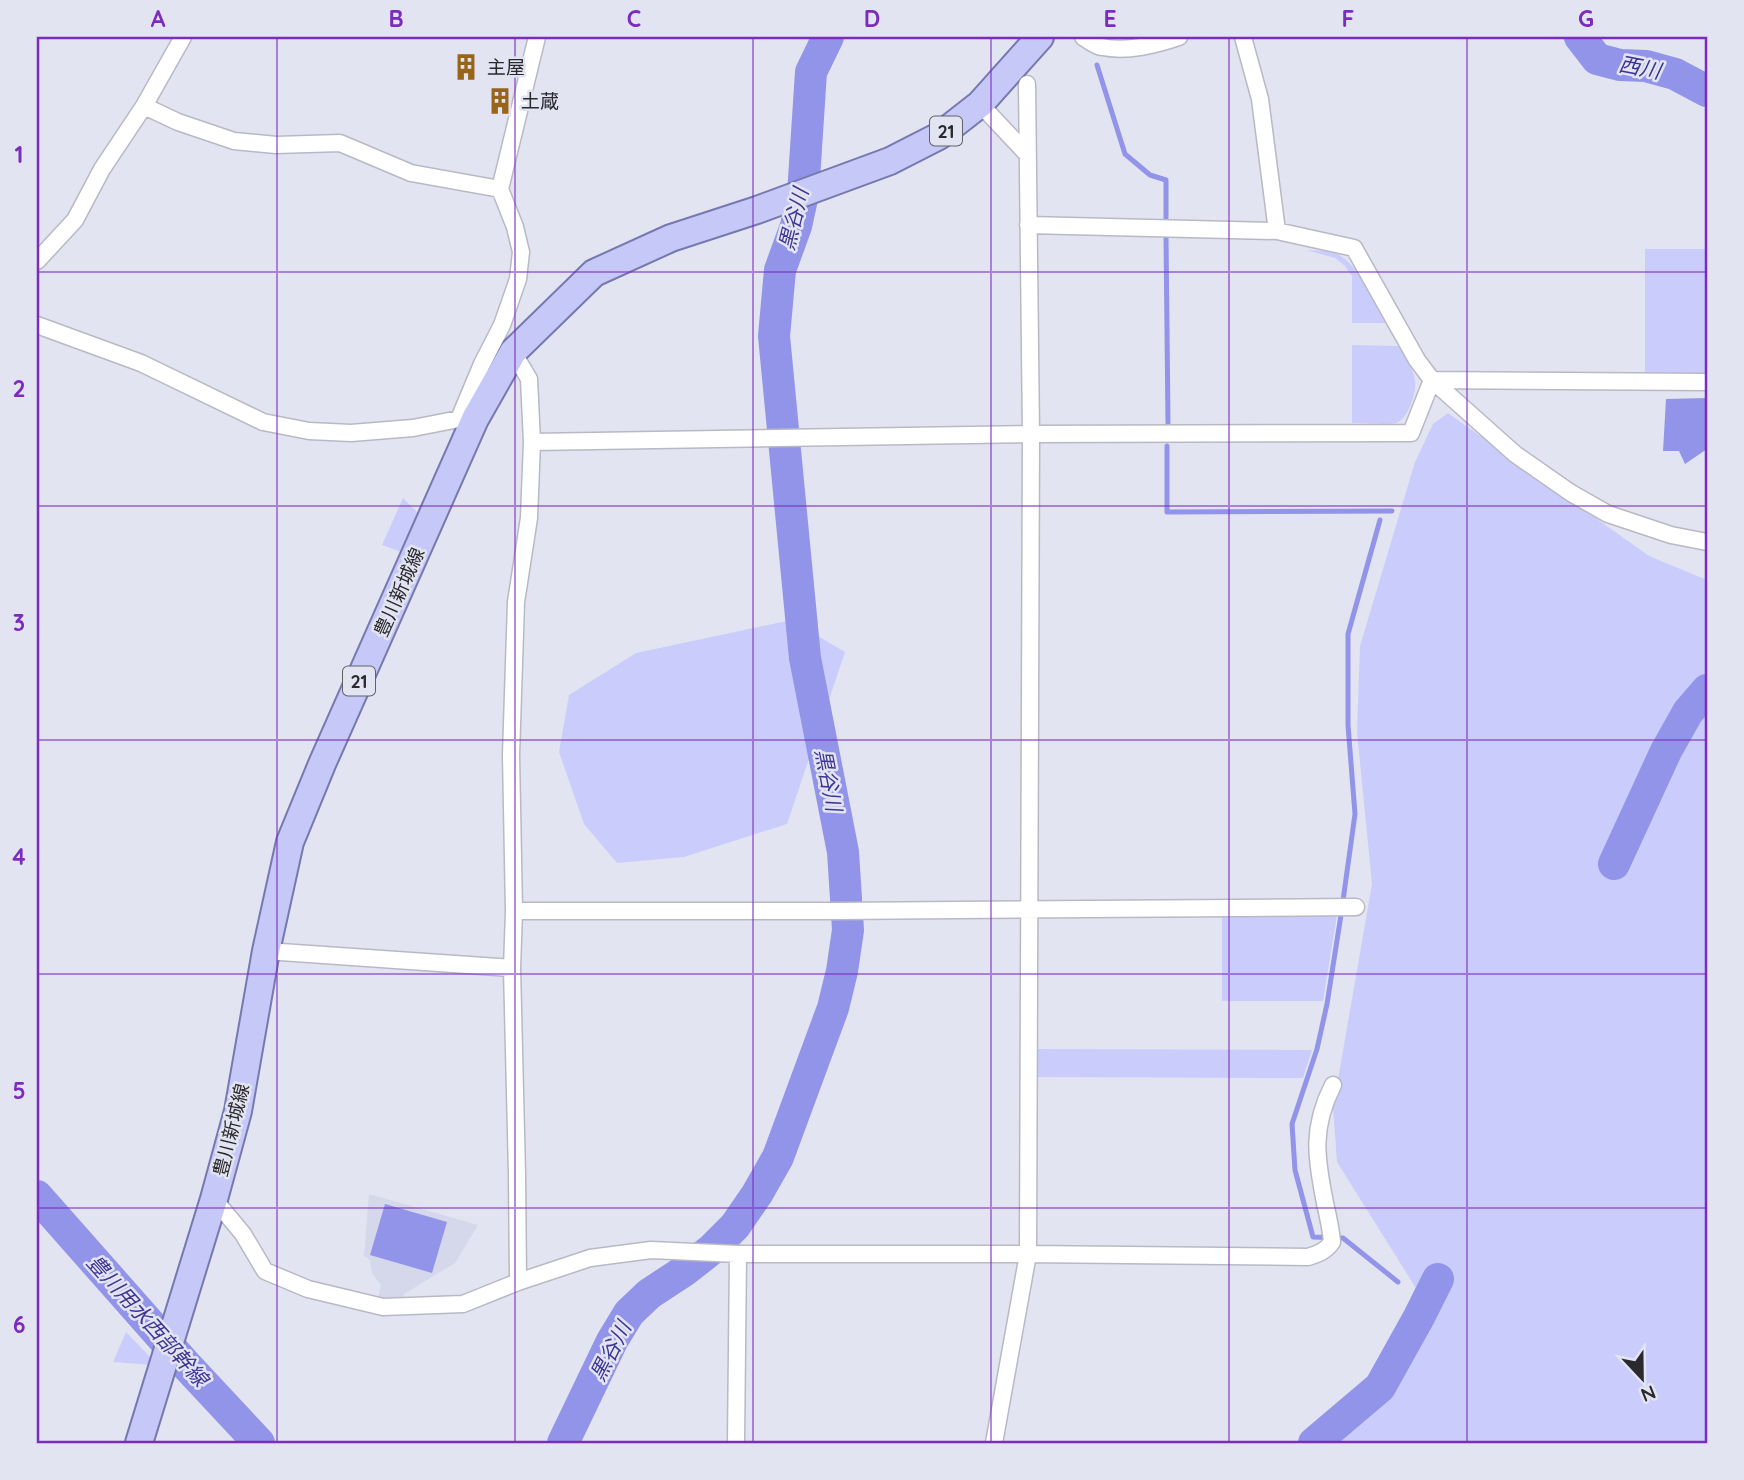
<svg xmlns="http://www.w3.org/2000/svg" width="1744" height="1480" viewBox="0 0 1744 1480" font-family="Quicksand,'Noto Sans JP',sans-serif">
  <rect width="100%" height="100%" fill="#e3e4f1"/>
  <path fill="#d5d7eb" d="M369,1194L478,1225L455,1263L404,1294L403,1303L377,1302L381,1285L372,1273L370,1260L364,1256Z"/>
  <path fill="#cacdfc" d="M1645,249H1707V375L1645,374Z
    M1306,250C1315,251 1325,250 1334,253C1357,260 1375,303 1386,323H1352V276L1345,266L1335,258Z
    M1352,345L1398,346C1404,356 1413,368 1415,380C1417,392 1408,420 1396,423C1390,425 1361,423 1352,423Z
    M1448,413L1649,556L1707,580V1443H1336L1393,1386L1429,1309L1337,1162L1333,1108L1372,884L1357,732L1360,646L1415,462L1433,424Z
    M403,498L421,516L404,553L382,545Z
    M791,620L845,652L787,824L684,857L617,863L584,824L559,752L569,695L636,653Z
    M1222,915H1337L1323,1001H1222Z
    M1037,1049L1312,1050L1303,1078L1037,1077Z
    M126,1332L154,1361L152,1365L113,1362Z"/>
  <path fill="#9194e8" d="M1707,398V449L1685,464L1679,451H1663L1666,399Z
    M385,1204L447,1222L432,1273L370,1255Z"/>
  <g fill="none" stroke-linecap="round" stroke-linejoin="round">
    <path stroke="#9194e8" stroke-width="5" d="M1097,65L1125,154L1150,175L1166,180V218
      M1166,237L1168,423
      M1167,446V512L1392,511
      M1380,520L1348,634V725L1355,814L1341,915L1327,1004L1317,1049L1292,1124L1295,1170L1313,1237L1343,1238L1398,1282"/>
    <path stroke="#9194e8" stroke-width="32" d="M1580,37L1597,59L1620,65L1646,66L1675,74L1707,91
      M1614,864L1666,751L1688,712L1707,690
      M37,1196L188,1367L259,1443
      M563,1443L612,1341L629,1313L649,1294L684,1271L712,1249L735,1226L757,1194L778,1157L833,1008L842,971L848,930L843,852L805,658L774,336L780,270L796,226L803,194L811,72L828,37
      M1314,1443L1380,1387L1419,1317L1438,1279"/>
    <defs>
      <path id="street" d="M1083,37C1089,41 1095,46 1102,47C1128,52 1155,45 1179,37
        M1243,37L1260,99L1277,231
        M980,104L1027,154
        M144,106L178,122L234,141L276,145L340,143L411,173L500,189
        M1028,225L1277,231L1354,248L1417,360L1432,380L1515,454L1571,493L1608,514L1671,535L1707,542
        M37,261L75,220L102,169L144,106L183,37
        M37,325L141,363L263,422L309,431L351,433L413,428L459,419H475
        M513,352L529,379L532,442L529,518L516,602L511,755L514,911L512,968L517,1174L518,1282
        M1432,380L1707,382
        M459,419L482,364L502,325L518,279L521,252L515,227L500,189L537,37
        M532,442L1031,434L1411,433L1432,380
        M514,911H836L1356,907
        M266,951L512,968
        M214,1199L243,1234L265,1271L308,1289L383,1307L463,1304L518,1282L590,1258L651,1250L738,1254H1028L1308,1257C1318,1254 1326,1251 1332,1242C1331,1229 1328,1216 1325,1203C1316,1158 1311,1128 1333,1085
        M736,1443L738,1254
        M994,1443L1028,1254L1031,434L1027,84"/>
      <path id="primary" d="M139,1443L214,1199L238,1111L266,951L290,842L322,764L475,419L513,352L594,273L671,238L757,210L890,161L939,136L980,104L1040,37"/>
    </defs>
    <use href="#street" stroke="#b8b9c5" stroke-width="19"/>
    <use href="#primary" stroke="#7678af" stroke-width="30"/>
    <use href="#street" stroke="#fff" stroke-width="16"/>
    <use href="#primary" stroke="#c6c8f8" stroke-width="26"/>
  </g>
  <path fill="none" stroke="#7b2cbf" stroke-width="2" stroke-opacity="0.55" d="M277,37V1443M515,37V1443M753,37V1443M991,37V1443M1229,37V1443M1467,37V1443M37,272H1707M37,506H1707M37,740H1707M37,974H1707M37,1208H1707"/>
  <defs>
    <symbol id="building-bare" viewBox="-9 -9 18 18"><path d="M-4-6H4V6H1V3H-1V6H-4ZM-2.5-4.3h1.7v1.8h-1.7ZM.8-4.3h1.7v1.8H.8ZM-2.5-1h1.7V.8h-1.7ZM.8-1h1.7V.8H.8Z" fill="#976418" stroke="#e3e4f1" stroke-width="2.5" paint-order="stroke"/></symbol>
  </defs>
  <g fill-rule="evenodd">
    <use href="#building-bare" x="447" y="48" width="38" height="38"/>
    <use href="#building-bare" x="481" y="82" width="38" height="38"/>
  </g>
  <g text-anchor="middle" dominant-baseline="central" stroke-width="5" stroke-linejoin="round" paint-order="stroke">
    <g fill="#e3e4f1" stroke="#616168" stroke-width="2">
      <rect x="930" y="116.5" width="32" height="29" rx="5"/>
      <rect x="343" y="666.5" width="32" height="29" rx="5"/>
    </g>
    <g font-size="18" font-weight="bold" fill="#29292e">
      <text x="946" y="131">21</text>
      <text x="359" y="681">21</text>
    </g>
    <g font-size="19" fill="#29292e" stroke="#e3e4f1" text-anchor="start">
      <text x="487" y="67">主屋</text>
      <text x="521" y="101">土蔵</text>
    </g>
    <g font-size="19" fill="#29292e" stroke="#e3e4f1">
      <text transform="translate(399 592) rotate(-66)">豊川新城線</text>
      <text transform="translate(231 1130) rotate(-76)">豊川新城線</text>
    </g>
    <g font-size="21" font-style="italic" fill="#3e3595" stroke="#e3e4f1">
      <text transform="translate(1640 67) rotate(11)">西川</text>
      <text transform="translate(793 219) rotate(-76)">黒谷川</text>
      <text transform="translate(829 780) rotate(79)">黒谷川</text>
      <text transform="translate(148 1320) rotate(48)">豊川用水西部幹線</text>
      <text transform="translate(610 1351) rotate(-63)">黒谷川</text>
    </g>
  </g>
  <rect width="1744" height="1480" fill="none" stroke="#e3e4f1" stroke-width="77"/>
  <g transform="translate(1642 1378) rotate(158)" stroke="#e3e4f1" stroke-width="5" paint-order="stroke">
  <path d="M0-5L12 26L0 18L-12 26Z" fill="#29292e"/>
  <text y="-10" font-size="19" font-weight="bold" text-anchor="middle" fill="#29292e">N</text>
  </g>
  <rect x="38" y="38" width="1668" height="1404" fill="none" stroke="#7b2cbf" stroke-width="2.5"/>
  <g font-size="23" text-anchor="middle" font-weight="bold" fill="#7b2cbf">
    <text x="158" y="27">A</text>
    <text x="396" y="27">B</text>
    <text x="634" y="27">C</text>
    <text x="872" y="27">D</text>
    <text x="1110" y="27">E</text>
    <text x="1348" y="27">F</text>
    <text x="1586" y="27">G</text>
    <text x="19" y="163">1</text>
    <text x="19" y="397">2</text>
    <text x="19" y="631">3</text>
    <text x="19" y="865">4</text>
    <text x="19" y="1099">5</text>
    <text x="19" y="1333">6</text>
  </g>
</svg>
